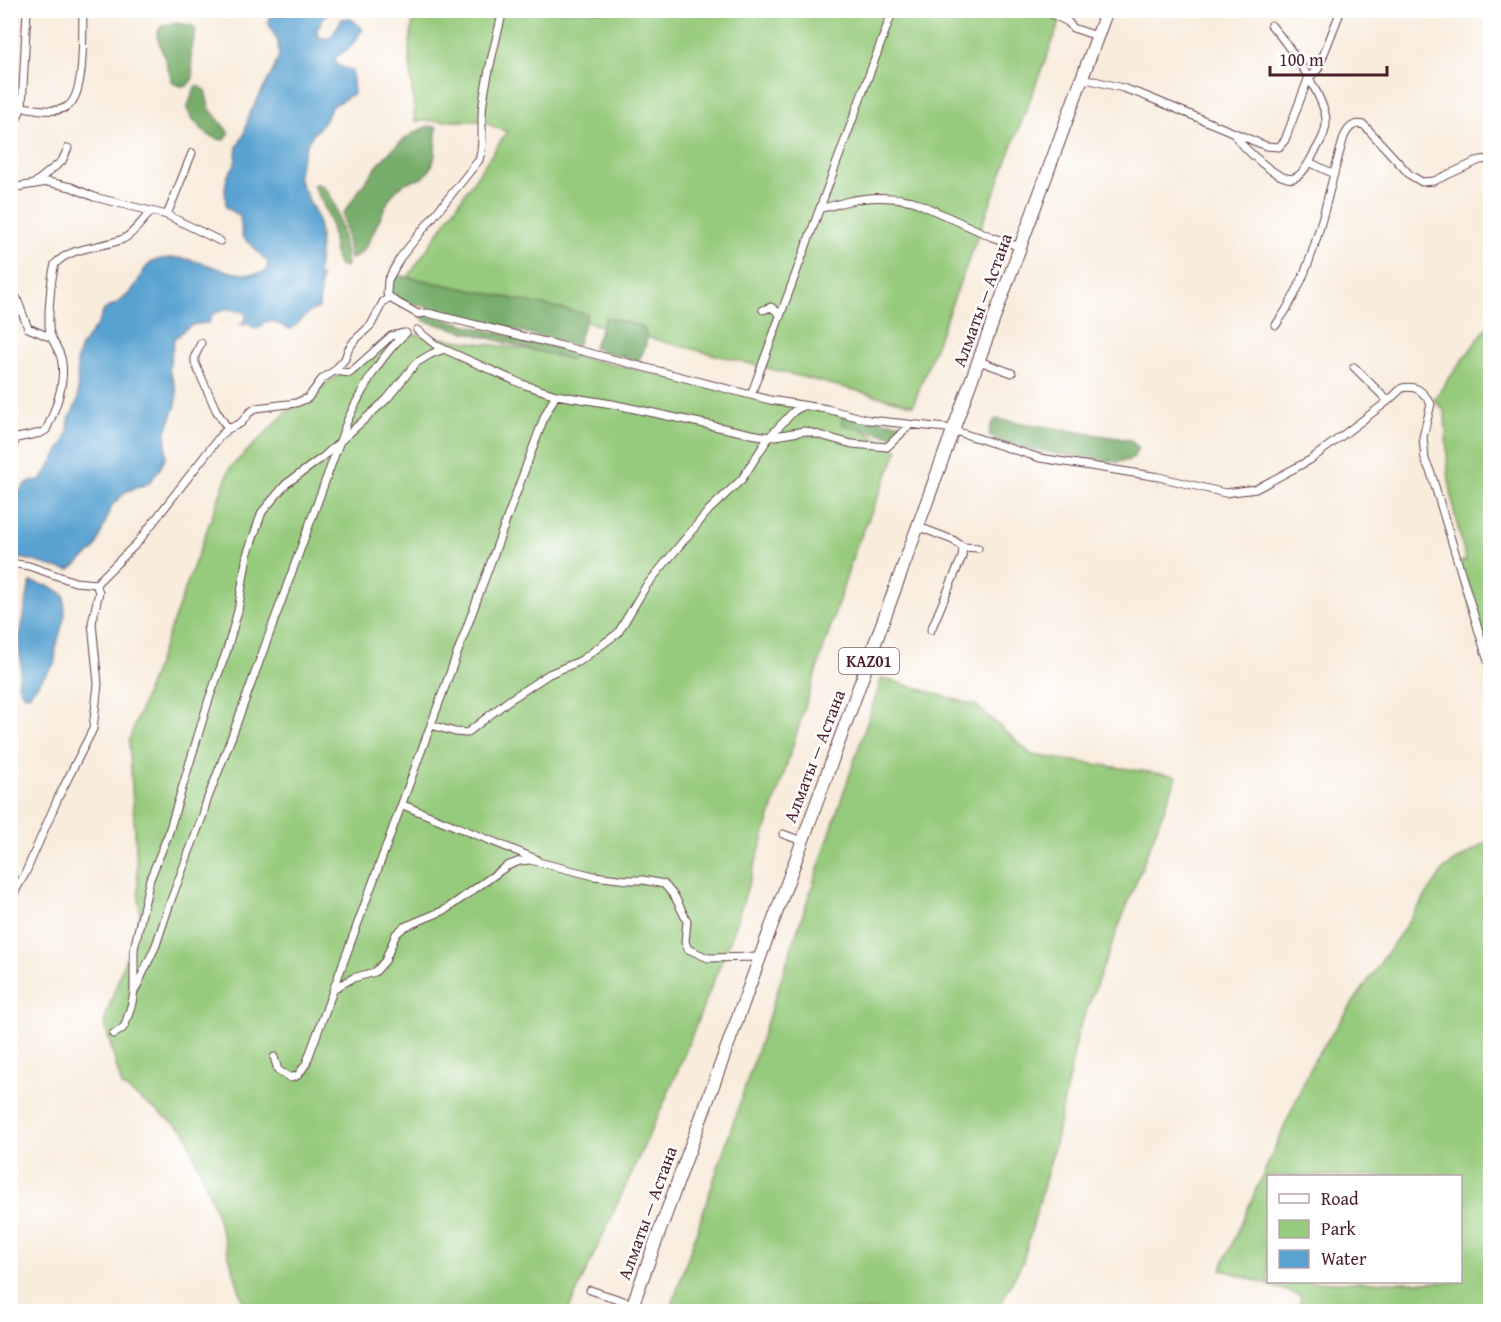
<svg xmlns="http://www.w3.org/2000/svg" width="1501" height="1322" viewBox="0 0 1501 1322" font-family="'Gentium Book Plus',serif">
  <rect width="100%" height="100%" fill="#fff"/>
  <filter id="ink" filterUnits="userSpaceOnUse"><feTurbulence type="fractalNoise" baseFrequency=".0167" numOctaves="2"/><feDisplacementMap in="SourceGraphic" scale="12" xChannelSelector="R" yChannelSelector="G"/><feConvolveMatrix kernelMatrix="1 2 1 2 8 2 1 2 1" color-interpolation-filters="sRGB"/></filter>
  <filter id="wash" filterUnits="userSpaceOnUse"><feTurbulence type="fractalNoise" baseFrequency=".008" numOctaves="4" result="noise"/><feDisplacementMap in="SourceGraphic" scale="24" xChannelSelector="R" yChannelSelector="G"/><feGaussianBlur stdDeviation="1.35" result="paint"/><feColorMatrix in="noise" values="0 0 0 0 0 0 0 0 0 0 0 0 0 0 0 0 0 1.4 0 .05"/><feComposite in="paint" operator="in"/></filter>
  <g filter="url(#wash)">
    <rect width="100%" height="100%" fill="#f8ecdc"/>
    <path fill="#96ca7c" stroke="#707454" stroke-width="1.5" fill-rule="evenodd" d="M414,11H1064L913,405L408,277L507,132L481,121H415L409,51Z
      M1490,323V668L1457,563L1466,560L1454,511L1448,473L1445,412L1434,399Z
      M403,333L575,356L751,395L827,409L898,450L855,550L733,933L671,1087L568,1311H246L212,1201L185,1131L122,1086L104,1022L140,915L129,740L230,468L296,403Z
      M882,678L977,706L1032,755L1177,776L1078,1032L1055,1144L1023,1261L997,1311H670Z
      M1490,840V1311H1298L1301,1296L1221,1269L1314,1060L1445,868ZM1460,1176V1282H1268V1176Z"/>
    <path fill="#78ae6c" stroke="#61664c" stroke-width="1.5" d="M176,23L192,26L196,30L191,52L193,78L187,86H180L173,83L157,36C158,25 166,24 176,23Z
      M199,86L205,90L209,108L229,133L225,140C209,141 193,122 187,109L195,87Z
      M428,126L437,127C434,142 438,158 429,171C421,183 415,178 405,183C401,186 395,192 392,195C380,210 369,257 350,259L343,214C367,180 388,142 428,126Z
      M317,184C339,189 344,246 347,265L344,268L338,265C333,251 334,240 331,226C328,211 320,198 313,185Z
      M393,274L587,314L577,346L396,299L389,291Z
      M423,314L570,351L574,353L575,356L571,360L425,321L422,317Z
      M606,317L643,327C650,340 645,350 638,361L593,348Z
      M842,416L906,424L892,436L842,425Z
      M996,419L1130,440L1138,447L1134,457L1129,460L1117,462C1088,457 1010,451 989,435L991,425Z"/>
    <path fill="#59a2d1" stroke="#52607e" stroke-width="1.5" d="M271,11H332L324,16L317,30L319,37L327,39L332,36L342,19L350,18L363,29L350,48L337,56L334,61L337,65L352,71L354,93L331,107C329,118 319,127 312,136C306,141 300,165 298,173V178L317,217L320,234L319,265L317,273L321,276L319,308C305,311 302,323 290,329L271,321L264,322L260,328H254L248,324L241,325L246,318L245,312L228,309L212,314L209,323C190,323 188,327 174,339L169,369L177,392L176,405L166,431V456L161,467L149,483L127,491L112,505L95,549L70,570C51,569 35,558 15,558L13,555L16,549L11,538V501L27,483L42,479L64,443L68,432L69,419L78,400L77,359L81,346L98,324L104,310C116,304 125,299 134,288C141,279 143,264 157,260C197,249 231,285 266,271L268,262L242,236L240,216L226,207L225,188L227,177L235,164L237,147L244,135L249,115L274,69L279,55L278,42L268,22Z
      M31,582L52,587L64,595L65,615L56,647L55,663L29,695L23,694L18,684L21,669L19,643L29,587Z"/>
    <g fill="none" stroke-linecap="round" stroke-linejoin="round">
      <path stroke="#59a2d1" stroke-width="2" d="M10,583L11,581"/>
    </g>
  </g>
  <g filter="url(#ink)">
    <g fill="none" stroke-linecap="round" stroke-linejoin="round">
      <defs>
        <path id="minor" d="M503,10C496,41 487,72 483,103C480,122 485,142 479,160L400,258L388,280L387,294L393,300L418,314L428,313L570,348L770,400L827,409L869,420L946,428L1040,458L1159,477L1225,493L1256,489L1310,460L1388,401L1402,388C1418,385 1423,392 1431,404L1423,437L1425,460L1431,473L1490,668
          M1044,10L1068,22L1073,28L1097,36
          M1082,78L1123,88L1143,95L1266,146L1279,147L1285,140L1308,79L1318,69L1341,10
          M22,107C35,109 57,114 68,106C86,93 82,32 83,10
          M10,133L22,107L27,10
          M1233,133C1242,146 1278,183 1294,178C1303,175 1310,161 1314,153C1320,143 1327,131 1326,119C1323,94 1288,44 1271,25
          M1309,162L1334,174
          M36,182L62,161L68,148
          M10,188L48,182L71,187L94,197L167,215L220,241
          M821,208C830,207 837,204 845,202C869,196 889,196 913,201L992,237L1020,247
          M167,215L192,153
          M10,288L17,299L28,328L52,338
          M763,310L771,307L780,314
          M1276,325C1316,271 1325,200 1344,137C1348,128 1353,122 1364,125L1410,175L1422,182L1434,181L1480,160L1490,159
          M417,330L437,346L522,384L556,395L612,404L751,434L769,437L805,431L852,444L887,447L910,425
          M201,343L195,356V363L216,410L228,429
          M979,361L1012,373
          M1354,367L1388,401
          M334,371L350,373L391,336L404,333
          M751,395L893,10
          M10,450L17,438L41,433L46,430C55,411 65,384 62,363C61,351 53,344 50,333C47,321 51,277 55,264C72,246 101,248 123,239C134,234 142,220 151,212
          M919,527L953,540L963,547L962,557L931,630
          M963,547L978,548
          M10,563L29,566L75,582L96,584L138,542L221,435L228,429L241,423L249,413L256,408L296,403L308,398L322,379L334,371L345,359L348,350L354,341L371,325L383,302L390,297
          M431,725L455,732L467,733L508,701L549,674L580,661L618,633L646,586L709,510L742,479L769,437L794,411L803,406
          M403,805L536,859
          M783,834L802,841
          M10,900L25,874L58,798L93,729L98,684L92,623L99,592L96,584
          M335,988L353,978L375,972L385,961L396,934L404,927L445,910L507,866L520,861L530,860L594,876L627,880H643L664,884L675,897L687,921L685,942L688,949L708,958L759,957
          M135,990L156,945L171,900L203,815L206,803L232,736L348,419C363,388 380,356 406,333
          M113,1034L121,1030L125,1025L132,1003L134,991V949L150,879L168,835L209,699L226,653L238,611L247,555L262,512L286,484L323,457L387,399L416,363L431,354L444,349
          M274,1057L278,1070L291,1078L298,1075L306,1064L545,415L556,395
          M590,1290L633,1304"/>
        <path id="trunk" d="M630,1312L1107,10"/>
      </defs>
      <use href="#minor" stroke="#643e46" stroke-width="9"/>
      <use href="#trunk" stroke="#643e46" stroke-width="14"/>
      <use href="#minor" stroke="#fff" stroke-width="7"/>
      <use href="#trunk" stroke="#fff" stroke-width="12"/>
    </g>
  </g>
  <g text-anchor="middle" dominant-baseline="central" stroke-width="5" stroke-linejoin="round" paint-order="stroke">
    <rect fill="#fff" stroke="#80626b" stroke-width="1.5" x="839" y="648" width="60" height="26" rx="4.5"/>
    <g font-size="16" font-weight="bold" fill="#4a1f2b">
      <text x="869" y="661">KАZ01</text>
    </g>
    <g font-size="18" fill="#4a1f2b" stroke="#fff">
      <text transform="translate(982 300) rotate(-70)">Алматы — Астана</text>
      <text transform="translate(814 756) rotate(-69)">Алматы — Астана</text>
      <text transform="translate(647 1213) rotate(-70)">Алматы — Астана</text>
    </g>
  </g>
  <rect width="1501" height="1322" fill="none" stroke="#fff" stroke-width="36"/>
  <rect x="1267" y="1175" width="195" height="108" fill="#ffffff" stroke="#b7a5aa" stroke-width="1.5"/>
  <rect x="1279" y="1194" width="30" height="9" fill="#ffffff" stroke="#b7a5aa" stroke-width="1.5"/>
  <text x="1321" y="1205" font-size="18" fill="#4a1f2b">Road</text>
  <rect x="1279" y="1220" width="30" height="18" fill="#96ca7c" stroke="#b7a5aa" stroke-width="1.5"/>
  <text x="1321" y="1235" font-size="18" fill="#4a1f2b">Park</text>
  <rect x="1279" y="1250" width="30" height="18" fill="#59a2d1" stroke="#b7a5aa" stroke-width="1.5"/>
  <text x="1321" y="1265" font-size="18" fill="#4a1f2b">Water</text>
  <path d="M1270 66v9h117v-9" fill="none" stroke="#4a1f2b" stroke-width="3"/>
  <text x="1279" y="66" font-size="18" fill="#4a1f2b" stroke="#ffffff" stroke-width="4.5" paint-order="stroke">100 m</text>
</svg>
